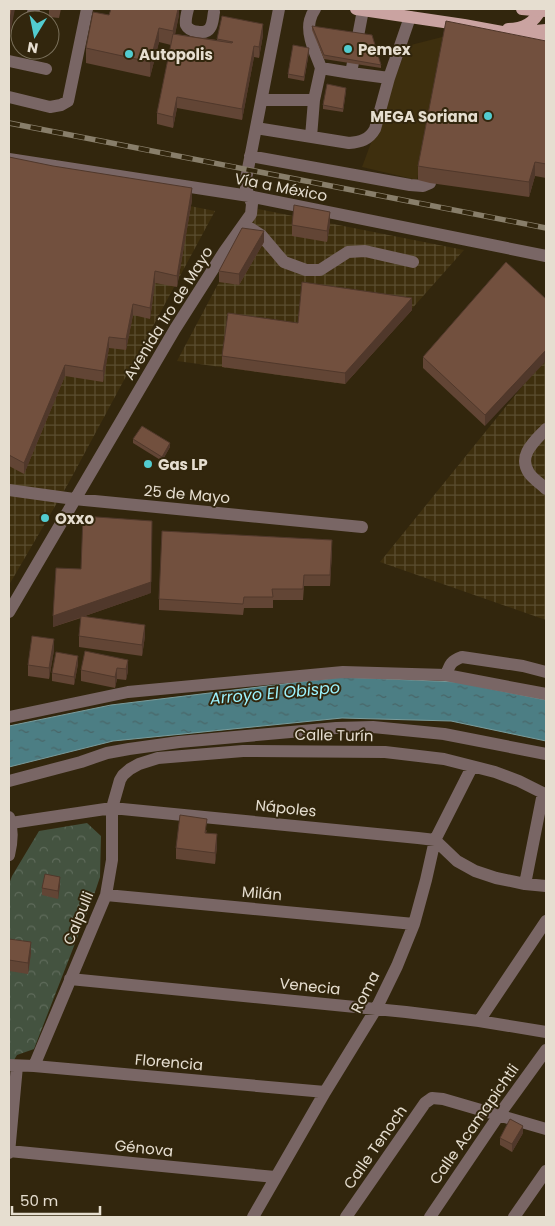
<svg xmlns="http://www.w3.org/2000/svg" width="555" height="1226" viewBox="0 0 555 1226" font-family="Poppins,sans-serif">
  <defs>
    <pattern id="industrial-grid" width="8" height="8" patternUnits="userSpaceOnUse" patternTransform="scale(1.25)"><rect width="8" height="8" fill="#3e2f0e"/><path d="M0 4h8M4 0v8" fill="none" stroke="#5a4d30"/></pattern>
    <pattern id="park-crowns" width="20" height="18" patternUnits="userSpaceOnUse" patternTransform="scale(1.25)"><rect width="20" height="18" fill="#445340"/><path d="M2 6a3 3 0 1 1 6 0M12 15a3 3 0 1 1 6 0" fill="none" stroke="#5f6b5b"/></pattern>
    <pattern id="water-ripples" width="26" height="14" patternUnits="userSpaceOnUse" patternTransform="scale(1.25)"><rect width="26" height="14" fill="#4c7e84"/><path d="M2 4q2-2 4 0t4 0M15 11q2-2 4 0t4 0" fill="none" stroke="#496668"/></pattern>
  </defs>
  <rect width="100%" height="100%" fill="#32260d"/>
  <path fill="#3e2f0e" d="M446,36L417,180L362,167L407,46Z"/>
  <path fill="url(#industrial-grid)" d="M9,170L215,211L68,484L9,585Z
    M258,209L464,250L345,384L177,361Z
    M546,357V620L380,562Z"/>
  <path fill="url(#park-crowns)" d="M87,823L101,836L100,877L95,892L34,1049L17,1055L14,1060L9,1059V884L12,876L39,831Z"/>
  <path fill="url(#water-ripples)" stroke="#7a9b9b" d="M341,677L458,682L546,700V741L451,721L342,718L113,741L9,767V726L111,705Z"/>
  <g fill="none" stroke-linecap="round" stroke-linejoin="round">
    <path stroke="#796665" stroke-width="12" d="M188,9C187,13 185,20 186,25C189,32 206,35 210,28C213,24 213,17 214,12
      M315,9C313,12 311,16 310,20C306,35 316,54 321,68
      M31,20L34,9
      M9,61L46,69
      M351,73L389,78
      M9,97L50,107L61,105L68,101L87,9
      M262,100H314L321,68L351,73L363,10
      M256,128L349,143C360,142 369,140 375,129L389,78L410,17
      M311,137L314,100
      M250,156L410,185L423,186L430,183
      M9,159L249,196L546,256
      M250,228L261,235L284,262L306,270H320L348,252L365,251L413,262
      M546,429C535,441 517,455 529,473C533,479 541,484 546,489
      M9,490L74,499L362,527
      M9,612L175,329L224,252L251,214L252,204L246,188V179L279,9
      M446,675C450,664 451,661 462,657L523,666L546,672
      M9,717L128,692L343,672L446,675L546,694
      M9,781L81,762L107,753L129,749L179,742L336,728L373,727L444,734L546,754
      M9,817C13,829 12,843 9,855
      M11,823L112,808L418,838L435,840L457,861L475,871L496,878L525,884L546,886
      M525,884L543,793
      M106,895L414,924
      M70,979L406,1012L479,1021L546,1032
      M479,1021L546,921
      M9,1065L34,1066L325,1092
      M34,1066L106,895L112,860V808L120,780L123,775L130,769L139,764L158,758L243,751L385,752L444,759L495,772L519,781L543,793L546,794
      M9,1151L275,1177
      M9,1153L17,1066
      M253,1217L325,1092L376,1009L397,966L414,924L426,880L435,840L472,767
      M346,1217L425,1103L432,1098L443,1099L546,1129
      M430,1217L499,1115L546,1050
      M514,1217L546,1171"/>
    <path stroke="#caa3a1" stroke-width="12" d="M356,9L464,25L546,40
      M508,29C524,29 534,23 541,9
      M525,32L546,30"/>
    <defs>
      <path id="rail" d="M9,123L546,228"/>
    </defs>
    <use href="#rail" stroke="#887e6a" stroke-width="5.5"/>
    <use href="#rail" stroke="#32260d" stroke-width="4" stroke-dasharray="11" stroke-linecap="butt"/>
    <path stroke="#caa3a1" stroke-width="12" d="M522,9L546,11"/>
  </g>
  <path fill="#624535" d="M49,9H61L59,18L49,17Z
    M179,9V15L175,34L217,40V39L263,35L259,58L254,57L242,120L177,108L173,128L157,124V113L171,45L159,42L150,77L86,63V48L109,15Z
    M312,26L381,65V68L324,59L312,30Z
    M546,41V178L535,176L529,197L430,183L418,180V166Z
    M309,52L304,81L288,78V74Z
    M346,91L343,112L323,109V105Z
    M9,157L192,200L177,287L155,283L150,319L133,315L126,350L109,348L103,382L65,376L24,474L9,466Z
    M330,224L327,242L292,236V225Z
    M264,242L239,285L219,282V271Z
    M506,262L485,426L423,368V357Z
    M412,310L345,384L222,367V356L298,323Z
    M133,439L170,447L162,461L133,443Z
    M332,551L330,586H304L303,600H273V608H244L243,615L159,610V599Z
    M151,593L85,616L145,636L142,656L79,647V636L81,618L53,627V616Z
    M54,650L49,679L28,676V665Z
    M128,660V671L126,680L117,679L115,688L81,681V670Z
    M78,664L74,685L52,681V673Z
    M207,830L206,833L217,846L215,864L176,859V848Z
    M60,885L58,899L42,895V888Z
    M9,939L31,953L28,974L9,971Z
    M523,1133L512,1152L500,1145V1138Z"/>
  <path fill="#50382b" d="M12,9H15L9,39V24Z
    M178,9H179V15L173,45V31Z
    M263,24V35L259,58V47Z
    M159,28V42L150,77V62Z
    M254,46V57L242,120V109Z
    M309,48V52L304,81V77Z
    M177,97V108L173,128V117Z
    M535,162V176L529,197V182Z
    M192,188V200L177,287V276Z
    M330,212V224L327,242V231Z
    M264,231V242L239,285V274Z
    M155,271V283L150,319V308Z
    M412,298V310L345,384V373Z
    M133,304V315L126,350V339Z
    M109,337V348L103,382V371Z
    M546,350V361L485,426V415Z
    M65,365V376L24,474V463Z
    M170,443V447L162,461V457Z
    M152,521L151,593L53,627V616Z
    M332,540V551L330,586V575Z
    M145,625V636L142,656V645Z
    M54,639V650L49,679V668Z
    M78,656V664L74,685V677Z
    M128,660V671L126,680V669Z
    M117,668V679L115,688V677Z
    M217,834V846L215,864V853Z
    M60,877V885L58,899V891Z
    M31,942V953L28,974V963Z
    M523,1126V1133L512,1152V1144Z"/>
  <path fill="#72503e" stroke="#50382b" d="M9,9H12L9,24Z
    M111,9H178L173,31L159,28L150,62L86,48L93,12L109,15Z
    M222,16L263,24L259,47L254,46L242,109L177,97L173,117L157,113L173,34L232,43L233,42L217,39Z
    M446,21L546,41V164L535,162L529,182L430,168L418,166Z
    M312,26L372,35L381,65L324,55Z
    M293,45L309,48L304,77L288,74Z
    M327,84L346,88L343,109L323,105Z
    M9,157L53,166L192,188L177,276L155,271L150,308L133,304L126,339L109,337L103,371L65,365L24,463L9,455Z
    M294,205L330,212L327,231L292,225Z
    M242,228L264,231L239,274L219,271Z
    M506,262L546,299V350L485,415L423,357Z
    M302,282L412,298L345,373L222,356L228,313L298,323Z
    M142,426L170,443L162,457L133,439Z
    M83,516L152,521L151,582L53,616L56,568L81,569Z
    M162,531L332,540L330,575H304L303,589H272L273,597H244L243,604L159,599Z
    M81,616L145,625L142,645L79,636Z
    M32,636L54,639L49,668L28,665Z
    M85,651L128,660L126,669L117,668L115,677L81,670Z
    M56,652L78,656L74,677L52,673Z
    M180,815L207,819L205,833L217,834L215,853L176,848Z
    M45,874L60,877L58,891L42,888Z
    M9,939L31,942L28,963L9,960Z
    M510,1119L523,1126L512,1144L500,1138Z"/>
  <g fill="#52ccd0" stroke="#32260d" stroke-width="2">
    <circle cx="348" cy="49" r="5"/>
    <circle cx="129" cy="54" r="5"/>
    <circle cx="488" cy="116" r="5"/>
    <circle cx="148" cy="464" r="5"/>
    <circle cx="45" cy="518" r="5"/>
  </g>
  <g text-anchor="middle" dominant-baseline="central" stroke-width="4" stroke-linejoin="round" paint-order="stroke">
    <g font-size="15" font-weight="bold" fill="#e6ded0" stroke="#32260d" text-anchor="start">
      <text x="358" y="49">Pemex</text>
      <text x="139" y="54">Autopolis</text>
      <text x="478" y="116" text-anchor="end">MEGA Soriana</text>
      <text x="158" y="464">Gas LP</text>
      <text x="55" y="518">Oxxo</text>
    </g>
    <g font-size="15" fill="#e6ded0" stroke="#32260d">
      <text transform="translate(281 187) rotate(11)">Vía a México</text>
      <text transform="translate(168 313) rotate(-58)">Avenida 1ro de Mayo</text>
      <text transform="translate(187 494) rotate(5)">25 de Mayo</text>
      <text transform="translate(334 735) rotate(1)">Calle Turín</text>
      <text transform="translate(286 808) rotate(6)">Nápoles</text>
      <text transform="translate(262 893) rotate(5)">Milán</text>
      <text transform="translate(78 918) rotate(-68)">Calpulli</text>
      <text transform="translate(310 986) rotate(6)">Venecia</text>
      <text transform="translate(365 992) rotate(-63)">Roma</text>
      <text transform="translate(169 1062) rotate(5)">Florencia</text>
      <text transform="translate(474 1124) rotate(-55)">Calle Acamapichtli</text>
      <text transform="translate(375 1147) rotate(-55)">Calle Tenoch</text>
      <text transform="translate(144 1148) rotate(6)">Génova</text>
    </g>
    <g font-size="16" font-style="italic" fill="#9df3fe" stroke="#32260d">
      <text transform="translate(275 693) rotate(-5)">Arroyo El Obispo</text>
    </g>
  </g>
  <rect width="555" height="1226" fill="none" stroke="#e6ded0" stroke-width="20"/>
  <g transform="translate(35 35) rotate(190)"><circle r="24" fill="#32260d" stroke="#7a705b"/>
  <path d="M0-4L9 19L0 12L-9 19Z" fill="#52ccd0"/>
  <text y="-8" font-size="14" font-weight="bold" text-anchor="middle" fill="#e6ded0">N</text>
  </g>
  <path d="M12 1206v8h88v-8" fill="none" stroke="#e6ded0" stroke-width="2.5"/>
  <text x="20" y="1206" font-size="15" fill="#e6ded0" stroke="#32260d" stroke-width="4" paint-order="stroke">50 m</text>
</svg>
